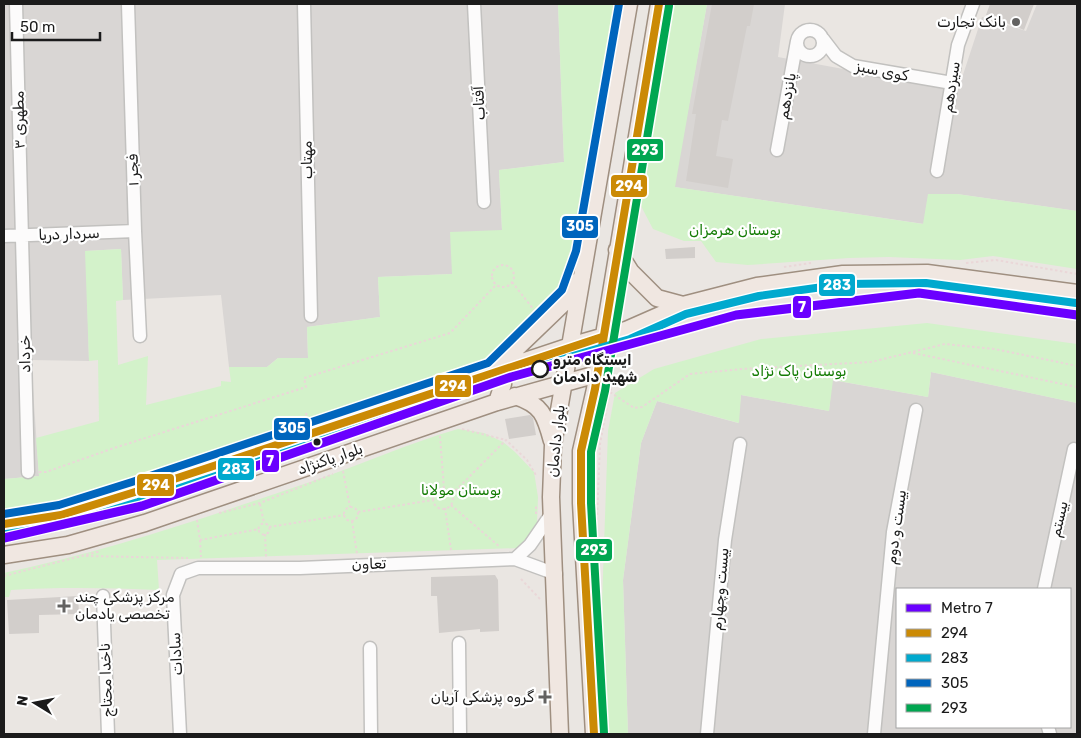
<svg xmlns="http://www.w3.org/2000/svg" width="1081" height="738" viewBox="0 0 1081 738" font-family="Rubik,'Noto Sans Arabic',sans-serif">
  <rect width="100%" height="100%" fill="#eae6e2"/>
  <path fill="#d9d6d4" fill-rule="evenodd" d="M4,4H558L564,162L499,170L502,230L452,274L378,277L380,317L307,327L308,358H278L267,367H229L221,295L123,300L121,249L86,251L89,361L31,360L39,476L4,479Z
    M707,4H785L778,57L958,90L982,17L1026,31L1037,4H1077V211L957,194H929L924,224L674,187Z
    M931,372L1077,403V734H628L623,580L641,443L657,401L738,423L741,395L829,411L832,380L928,397ZM897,589H1070V727H897Z"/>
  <path fill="#d3f2ca" d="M558,4H617L570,286L504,355L459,374L89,497L4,517V479L39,476L36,438L99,421L98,360L89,361L85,251L121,249L123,300L116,301L118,365L148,356L146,405L221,386V381L231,382L229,367H267L278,358H308L307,327L380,317L378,277L452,274L450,232L502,230L499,170L564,162Z
    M673,4H707L675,187L923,224L928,194H957L1077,211V269L993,256L960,260L889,257L849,258L748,265L716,262L701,241H684L653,229L641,206Z
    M927,323L1077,344V403L931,372L928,397L833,380L829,411L741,395L739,423L657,401L641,443L623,580L628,734H608L602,603L608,431L615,393L654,369L761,339Z
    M458,429L484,433L503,442L515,452L534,472L538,497L537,523L534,531L520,548L157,560L159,590C109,588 61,587 11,590L9,597H4V573C109,551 213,515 316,480C363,464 409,443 458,429Z"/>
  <path fill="#d2cecb" d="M712,4H754L750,26H747L728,121L722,120L716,156L733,159L728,188L686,181L696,114H692Z
    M990,4H1034L1024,30L986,15Z
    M695,247V258L666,259L665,249Z
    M530,415L533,418L536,435L509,439L505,419Z
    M495,575L498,580L499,631L480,632V629L439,633L437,596H431V577Z
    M78,596L79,614L39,615V633L9,634L7,600Z"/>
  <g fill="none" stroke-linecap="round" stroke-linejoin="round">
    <defs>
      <path id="minor" d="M16,4L28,472
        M128,4L135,231L140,336
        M304,4L311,316
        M474,4L484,202
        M797 43a13 13 0 1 1 26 0a13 13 0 1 1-26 0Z
        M823,39L836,56L853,66L952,83
        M777,150L797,41
        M937,171L958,45L973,4
        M4,236L135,231
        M515,559L530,545L552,513
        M1044,589L1074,449
        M103,596L108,734
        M459,643L460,734
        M370,648L371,734
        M1048,727L1050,734
        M180,734L173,595L181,574L198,568H300L515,559L556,574
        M707,734L725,540L740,444
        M874,734L893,532L916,410"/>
      <path id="major" d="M617,250L631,272L657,298L683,305
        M495,369L571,296L576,282
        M493,372L503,384L497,402
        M515,396C542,405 545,415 552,441
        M4,524L61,515L135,492L570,346L626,330L683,305L757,286L843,274L927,273L1077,293
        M4,555L68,545L145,523L497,402L597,374
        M560,734L551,497L553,445L629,4
        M594,734L581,503V451L595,389L659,4"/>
    </defs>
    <use href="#minor" stroke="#c2c1bf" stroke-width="15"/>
    <use href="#major" stroke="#9f8f80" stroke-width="19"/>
    <path stroke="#ead7d8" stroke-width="2" stroke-dasharray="2.5 2.5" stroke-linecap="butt" d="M966,263L996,260L1077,274
      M492 276a11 11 0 1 1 22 0a11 11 0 1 1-22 0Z
      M784,267L811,263
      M512,282L534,310
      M913,353L1077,387
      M610,391L614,385
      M610,392L634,408L642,407L690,374L742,369L871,362L945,344L995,349L1077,366
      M306,413L308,421
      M462,429L506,440
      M440,436L444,489
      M343,471L350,507
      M39,472H46L114,448L306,387L304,378L450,333L496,285
      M433 499a10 10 0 1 1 20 0a10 10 0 1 1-20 0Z
      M452,494L506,440L527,460L537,477
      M260,504L264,523
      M451,505L500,547
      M344 514a7 7 0 1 1 14 0a7 7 0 1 1-14 0Z
      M445,508L451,550
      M358,512L433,500
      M219,513L260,503L333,474
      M536,514V504
      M197,520L200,540L259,529
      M597,520L600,444L609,395
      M352,521L357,554
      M258.5 529a5.5 5.5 0 1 1 11 0a5.5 5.5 0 1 1-11 0Z
      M269,527L344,515
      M265,534L266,557
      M200,540L201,557
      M86,556L188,558
      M4,576L101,551
      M521,579L540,599"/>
    <use href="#minor" stroke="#fcfbfb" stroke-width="12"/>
    <use href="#major" stroke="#f0e7e1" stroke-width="16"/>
    <defs>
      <path id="bus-1" d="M4,524L61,515L135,492L602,337
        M594,734L581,503V451L595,389L659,4"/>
      <path id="bus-2" d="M6,534L64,525L138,502L573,356L630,339L686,314L759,296L844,284L926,283L1076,303"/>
      <path id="bus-3" d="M4,514L59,505L132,482L488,363L562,290L576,251L619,4"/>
      <path id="bus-4" d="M604,733L591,503V452L605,391L669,6"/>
    </defs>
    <use href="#bus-1" stroke="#fff" stroke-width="11"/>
    <use href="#bus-2" stroke="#fff" stroke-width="11"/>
    <use href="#bus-3" stroke="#fff" stroke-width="11"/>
    <use href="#bus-4" stroke="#fff" stroke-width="11"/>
    <use href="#bus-1" stroke="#cb8a05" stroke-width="8"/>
    <use href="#bus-2" stroke="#00a9ce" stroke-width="8"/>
    <use href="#bus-3" stroke="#0065bd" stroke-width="8"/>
    <use href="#bus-4" stroke="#00a651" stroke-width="8"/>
    <defs>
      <path id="metro-1" d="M4,538L142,506L511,377L736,315L919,293L1077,315"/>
    </defs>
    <use href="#metro-1" stroke="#fff" stroke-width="12"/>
    <use href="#metro-1" stroke="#6a00ff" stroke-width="9"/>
  </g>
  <g fill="#636261" stroke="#fff" stroke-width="2">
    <circle cx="1016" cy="22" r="5"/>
    <path d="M61.5 598.5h5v5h5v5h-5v5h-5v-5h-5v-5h5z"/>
    <path d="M542.5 689.5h5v5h5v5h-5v5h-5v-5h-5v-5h5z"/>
  </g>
  <circle fill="#fff" stroke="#1b1b1b" stroke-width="2.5" cx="540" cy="369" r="8"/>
  <circle fill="#1b1b1b" stroke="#fff" stroke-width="2" cx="317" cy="442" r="4.5"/>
  <g text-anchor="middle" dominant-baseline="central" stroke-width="4.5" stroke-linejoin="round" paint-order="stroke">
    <g font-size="15" fill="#1b1b1b" stroke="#fff" text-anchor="end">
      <text x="1006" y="22">بانک تجارت</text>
      <text x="75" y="597" text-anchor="start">مرکز پزشکی چند<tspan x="75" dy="17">تخصصی یادمان</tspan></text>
      <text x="534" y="697">گروه پزشکی آریان</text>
    </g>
    <g font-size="15" fill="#1b1b1b" stroke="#fff">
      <text transform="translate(882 71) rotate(11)">کوی سبز</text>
      <text transform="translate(951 87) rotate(-81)">سیزدهم</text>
      <text transform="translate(787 96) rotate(-80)">پانزدهم</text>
      <text transform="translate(479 103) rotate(-93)">آفتاب</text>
      <text transform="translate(19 120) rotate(-91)">مطهری ۳</text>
      <text transform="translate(307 160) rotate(-91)">مهتاب</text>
      <text transform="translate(133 170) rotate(-92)">فجر ۱</text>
      <text transform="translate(69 234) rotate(-2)">سردار دریا</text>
      <text transform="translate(25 354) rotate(-91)">خرداد</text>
      <text transform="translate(556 441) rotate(-84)">بلوار دادمان</text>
      <text transform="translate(330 459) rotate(-19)">بلوار پاکنژاد</text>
      <text transform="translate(1059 519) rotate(-77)">بیستم</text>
      <text transform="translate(896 527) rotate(-82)">بیست و دوم</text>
      <text transform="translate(369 564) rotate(-2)">تعاون</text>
      <text transform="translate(720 589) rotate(-85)">بیست وچهارم</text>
      <text transform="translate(176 654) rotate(-93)">سادات</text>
      <text transform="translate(106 680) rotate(-92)">ناخدا محتاج</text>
    </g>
    <g font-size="15" fill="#147c05" stroke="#fff">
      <text x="735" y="230">بوستان هرمزان</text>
      <text x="799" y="371">بوستان پاک نژاد</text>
      <text x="461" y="490">بوستان مولانا</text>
    </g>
    <g font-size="15" font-weight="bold" fill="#1b1b1b" stroke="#fff" text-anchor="start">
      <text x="553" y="360">ایستگاه مترو<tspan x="553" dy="17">شهید دادمان</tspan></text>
    </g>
  </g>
  <g stroke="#fff" stroke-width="2">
    <rect x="626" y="138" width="38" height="24" rx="5" fill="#00a651"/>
    <rect x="610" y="174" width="38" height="24" rx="5" fill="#cb8a05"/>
    <rect x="561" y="215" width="38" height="24" rx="5" fill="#0065bd"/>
    <rect x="818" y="273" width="38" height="24" rx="5" fill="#00a9ce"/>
    <rect x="792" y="295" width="20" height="24" rx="5" fill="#6a00ff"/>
    <rect x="434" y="374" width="38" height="24" rx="5" fill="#cb8a05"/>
    <rect x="273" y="417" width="38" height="24" rx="5" fill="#0065bd"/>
    <rect x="261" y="449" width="19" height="24" rx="5" fill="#6a00ff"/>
    <rect x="217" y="457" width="38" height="24" rx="5" fill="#00a9ce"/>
    <rect x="136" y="473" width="39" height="24" rx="5" fill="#cb8a05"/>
    <rect x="575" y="538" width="38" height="24" rx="5" fill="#00a651"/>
  </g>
  <g font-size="14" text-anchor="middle" font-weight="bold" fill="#fff">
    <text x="645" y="155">293</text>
    <text x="629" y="191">294</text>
    <text x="580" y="231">305</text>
    <text x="837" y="290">283</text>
    <text x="802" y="312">7</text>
    <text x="453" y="391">294</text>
    <text x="292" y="433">305</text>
    <text x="270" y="466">7</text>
    <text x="236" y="474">283</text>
    <text x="156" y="490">294</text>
    <text x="594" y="555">293</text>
  </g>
  <rect width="1081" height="738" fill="none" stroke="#1b1b1b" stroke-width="10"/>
  <rect x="896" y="588" width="175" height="140" fill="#ffffff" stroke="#a4a4a4"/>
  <rect x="906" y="604" width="25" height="8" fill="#6a00ff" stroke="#a4a4a4"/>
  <text x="941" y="613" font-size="15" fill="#1b1b1b">Metro 7</text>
  <rect x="906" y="629" width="25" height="8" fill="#cb8a05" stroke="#a4a4a4"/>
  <text x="941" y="638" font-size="15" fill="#1b1b1b">294</text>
  <rect x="906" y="654" width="25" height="8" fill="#00a9ce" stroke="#a4a4a4"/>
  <text x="941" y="663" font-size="15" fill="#1b1b1b">283</text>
  <rect x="906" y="679" width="25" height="8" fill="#0065bd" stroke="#a4a4a4"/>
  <text x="941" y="688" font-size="15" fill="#1b1b1b">305</text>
  <rect x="906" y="704" width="25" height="8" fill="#00a651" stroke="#a4a4a4"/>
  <text x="941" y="713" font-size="15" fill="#1b1b1b">293</text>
  <g transform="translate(35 703) rotate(280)" stroke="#ffffff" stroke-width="4" paint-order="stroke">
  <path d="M0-4L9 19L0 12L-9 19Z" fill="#1b1b1b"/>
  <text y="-8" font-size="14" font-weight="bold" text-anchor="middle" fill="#1b1b1b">N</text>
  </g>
  <path d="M12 32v8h88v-8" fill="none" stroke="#1b1b1b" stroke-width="2.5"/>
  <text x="20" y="32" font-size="15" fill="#1b1b1b" stroke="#ffffff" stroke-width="4" paint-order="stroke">50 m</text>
</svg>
